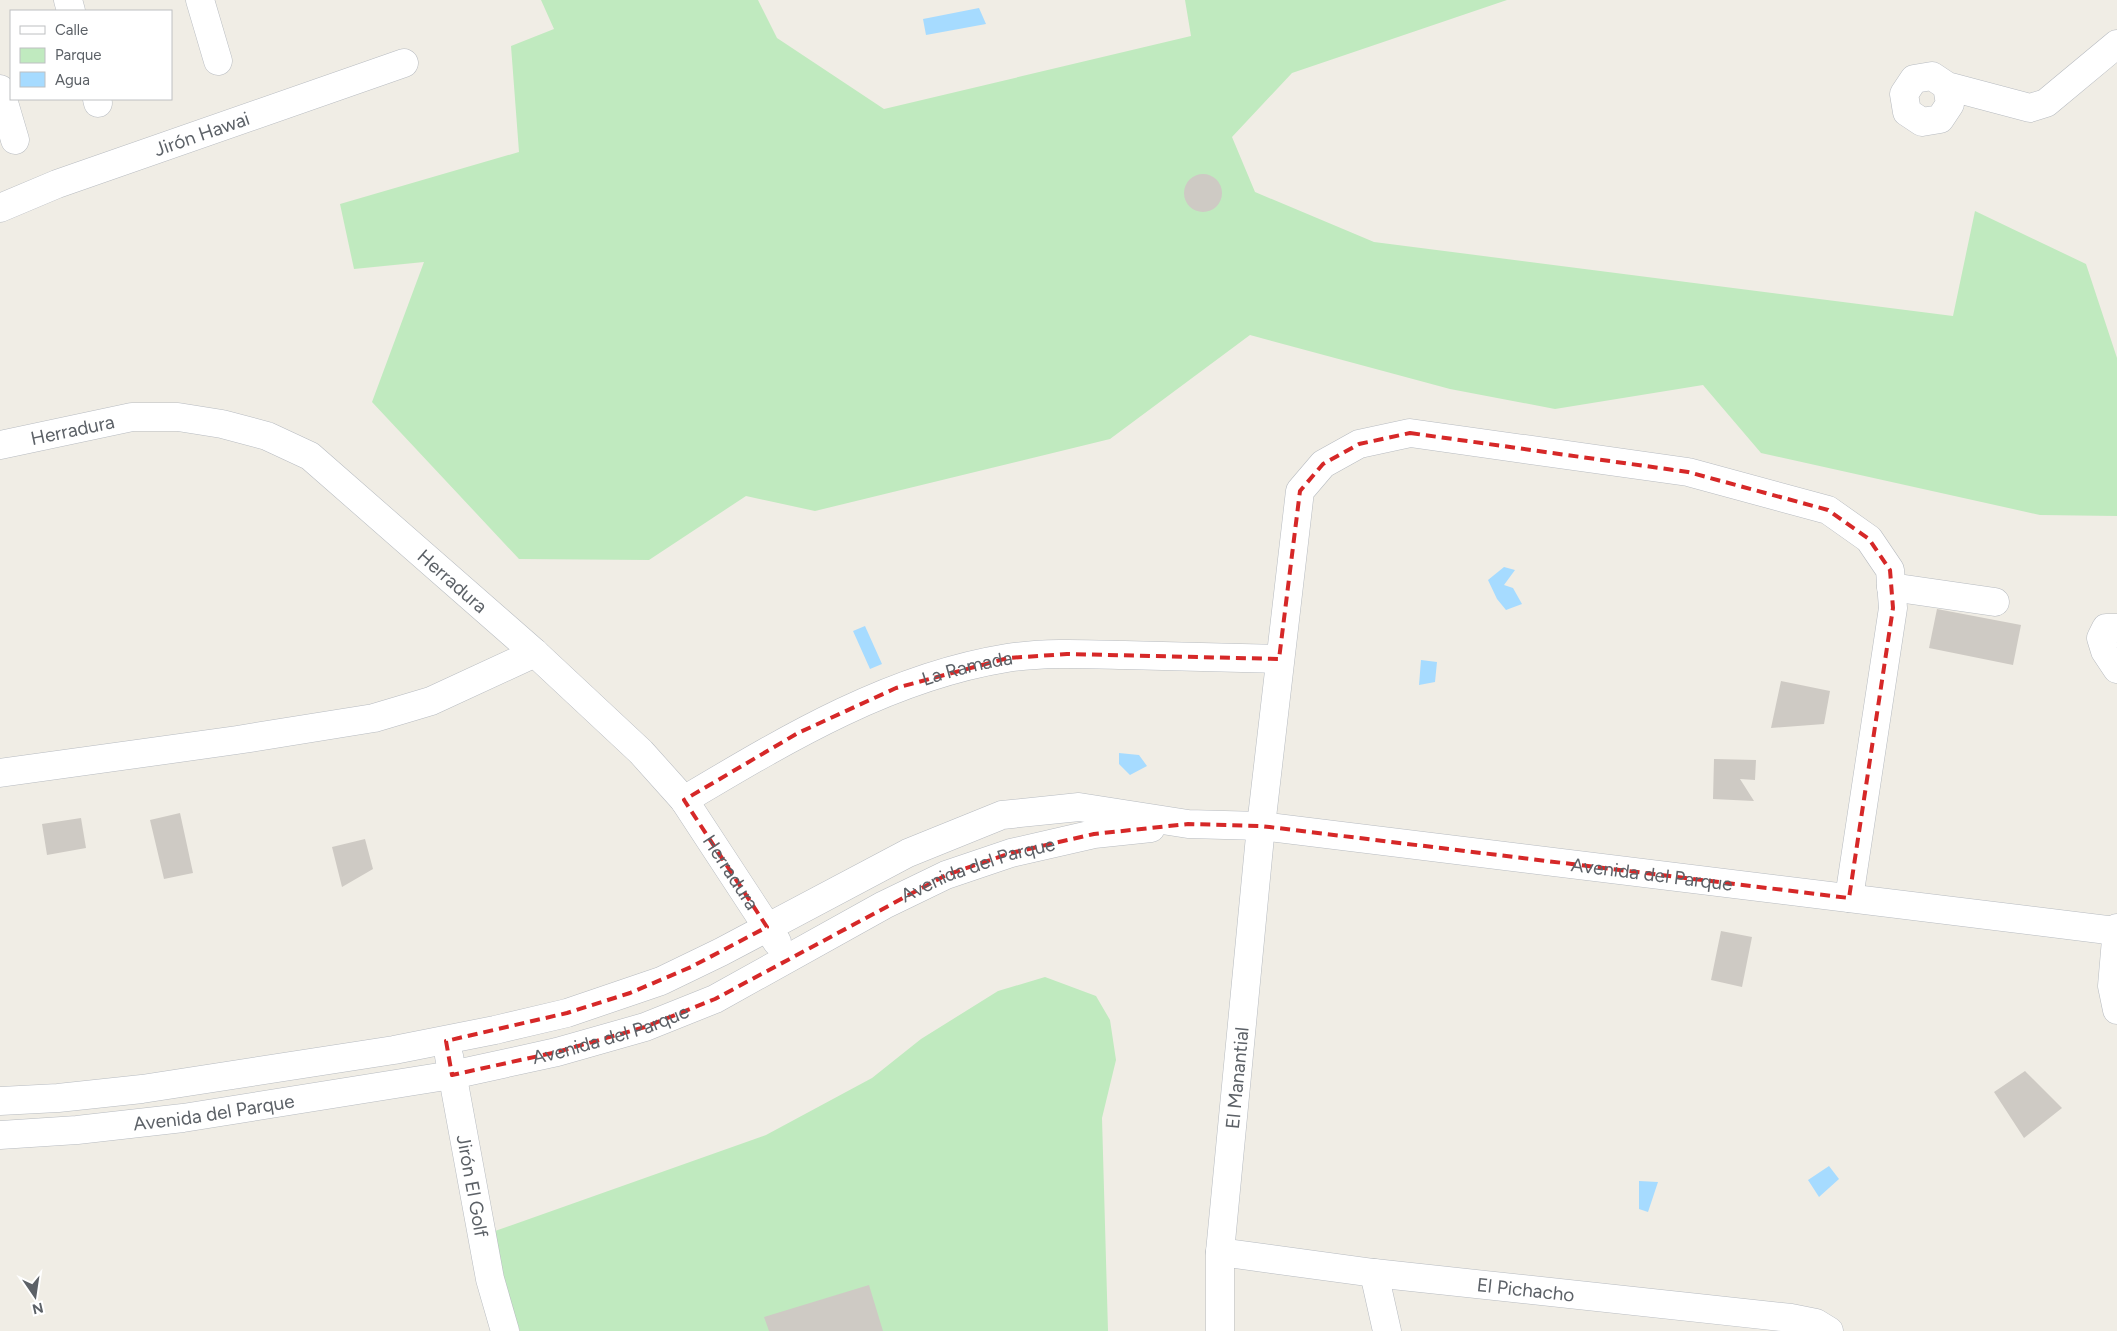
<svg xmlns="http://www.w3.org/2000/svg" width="2117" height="1331" viewBox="0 0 2117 1331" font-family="Figtree,sans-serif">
  <rect width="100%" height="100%" fill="#f0ede5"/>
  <path fill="#c0eabf" d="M541,0H758L777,38L884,109L1191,36L1185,0H1507L1292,73L1232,137L1255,192L1374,242L1953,316L1975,211L2086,264L2117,358V516L2040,515L1761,453L1703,385L1555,409L1450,389L1250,335L1110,439L815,511L746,496L649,560L519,559L372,402L424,262L354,269L340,204L519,152L511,46L554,29Z
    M1045,977L1096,996L1110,1020L1116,1060L1102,1118L1108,1331H520L508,1299L495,1231L766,1135L872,1078L921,1039L998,991Z"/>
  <path fill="#a6dbff" d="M979,8L986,24L926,35L923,19Z
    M1504,567L1515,570L1504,585L1513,588L1522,604L1506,610L1497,599L1488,580Z
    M865,626L882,664L870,669L853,631Z
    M1421,660L1437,662L1435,682L1419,685Z
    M1119,753L1139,755L1147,766L1130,775L1119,764Z
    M1829,1166L1839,1179L1819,1197L1808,1180Z
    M1639,1181L1658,1182L1648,1212L1639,1209Z"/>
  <path fill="#cecac4" d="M1184 193a19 19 0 1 1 38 0a19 19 0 1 1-38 0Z
    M1937,609L2021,625L2013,665L1929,648Z
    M1781,681L1830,691L1824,724L1771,728Z
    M1714,759L1756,760L1755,780L1740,779L1754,801L1713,799Z
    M180,813L193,873L164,879L150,820Z
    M81,818L86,848L47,855L42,824Z
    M365,839L373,869L342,887L332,847Z
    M1721,931L1752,937L1742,987L1711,980Z
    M2025,1071L2062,1108L2024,1138L1994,1092Z
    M869,1285L883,1331H769L764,1317Z"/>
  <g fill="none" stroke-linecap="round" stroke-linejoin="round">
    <defs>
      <g id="minor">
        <path d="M68,0L71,11"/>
        <path d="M200,0L218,61"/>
        <path d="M1947,86L1950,104L1940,119L1922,122L1907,112L1904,94L1914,79L1932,76L1947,86L2030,108L2046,103L2117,44"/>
        <path d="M0,89L15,140"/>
        <path d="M97,99L98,103"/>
        <path id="s1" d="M0,208L57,184L404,63"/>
        <path id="s2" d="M0,445L132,417H178L222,424L267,436L310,456L535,653L641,752L684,800L777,942"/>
        <path d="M1891,587L1995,602"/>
        <path d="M2117,628H2106L2101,638L2105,651L2117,669"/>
        <path d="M0,773L237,740L374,718L431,701L535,653"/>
        <path id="s3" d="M684,800C785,740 889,677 1007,658C1045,652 1086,654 1124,655C1176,656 1227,658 1279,659"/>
        <path d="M2117,928L2112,986L2117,1010"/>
        <path id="s4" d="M449,1056L490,1279L505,1331"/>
        <path id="s5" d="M0,1101L58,1098L142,1089L394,1050L495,1030L567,1013L661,981L721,952L908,853L1002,815L1079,807L1188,824L1261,826L2116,931"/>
        <path id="s6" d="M0,1135L77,1130L183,1118L452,1075L557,1052L645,1027L715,999L884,905L946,875L1011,853L1094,834L1151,828"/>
        <path id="s7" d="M1220,1252L1374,1273L1791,1318L1816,1323L1829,1331"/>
        <path d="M1374,1273L1387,1331"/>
        <path id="s8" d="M1220,1331V1252L1261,826L1300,491L1323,464L1359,444L1410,433L1688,472L1828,510L1869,539L1890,570L1893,608L1849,898"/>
      </g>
    </defs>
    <use href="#minor" stroke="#b7bbc0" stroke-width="29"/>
    <use href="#minor" stroke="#fff" stroke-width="28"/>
  </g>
  <path fill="none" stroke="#d62828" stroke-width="4" stroke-dasharray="10 6" stroke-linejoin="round" d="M1410,433L1688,472L1828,510L1869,539L1890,570L1893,608L1849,898L1261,826L1188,824L1094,834L1011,853L946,875L715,999L645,1027L557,1052L452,1075L446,1041L567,1013L630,993L691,967L767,927L684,800L798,733L896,688L1008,658L1067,654L1279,659L1300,491L1323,464L1359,444Z"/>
  <g text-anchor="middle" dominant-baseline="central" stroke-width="4" stroke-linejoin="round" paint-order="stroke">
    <g font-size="19" fill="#5c6167" stroke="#fff">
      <text stroke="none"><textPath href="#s1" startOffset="215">Jirón Hawai</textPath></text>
      <text stroke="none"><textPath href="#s2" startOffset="74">Herradura</textPath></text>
      <text stroke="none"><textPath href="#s2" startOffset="509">Herradura</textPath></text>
      <text stroke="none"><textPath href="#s3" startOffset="314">La Ramada</textPath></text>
      <text stroke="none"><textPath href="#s6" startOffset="1025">Avenida del Parque</textPath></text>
      <text stroke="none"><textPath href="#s2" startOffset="914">Herradura</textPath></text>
      <text stroke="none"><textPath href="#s5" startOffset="1708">Avenida del Parque</textPath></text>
      <text stroke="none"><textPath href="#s6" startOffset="620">Avenida del Parque</textPath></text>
      <text stroke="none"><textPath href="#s8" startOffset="254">El Manantial</textPath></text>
      <text stroke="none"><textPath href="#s6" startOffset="215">Avenida del Parque</textPath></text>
      <text stroke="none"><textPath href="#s4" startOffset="132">Jirón El Golf</textPath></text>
      <text stroke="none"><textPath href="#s7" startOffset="308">El Pichacho</textPath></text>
    </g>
  </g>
  <rect x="10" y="10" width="162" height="90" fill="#ffffff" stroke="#bec0c2"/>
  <rect x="20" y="26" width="25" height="8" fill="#ffffff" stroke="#bec0c2"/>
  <text x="55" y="35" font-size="15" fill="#5c6167">Calle</text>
  <rect x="20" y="48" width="25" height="15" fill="#c0eabf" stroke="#bec0c2"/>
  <text x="55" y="60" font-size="15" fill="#5c6167">Parque</text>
  <rect x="20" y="72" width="25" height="15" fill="#a6dbff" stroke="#bec0c2"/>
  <text x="55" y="85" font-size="15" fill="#5c6167">Agua</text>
  <g transform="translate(35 1296) rotate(167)" stroke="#ffffff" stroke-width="4" paint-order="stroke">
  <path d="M0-4L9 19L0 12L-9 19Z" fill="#5c6167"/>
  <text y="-8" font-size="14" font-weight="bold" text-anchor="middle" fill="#5c6167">N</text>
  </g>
</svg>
